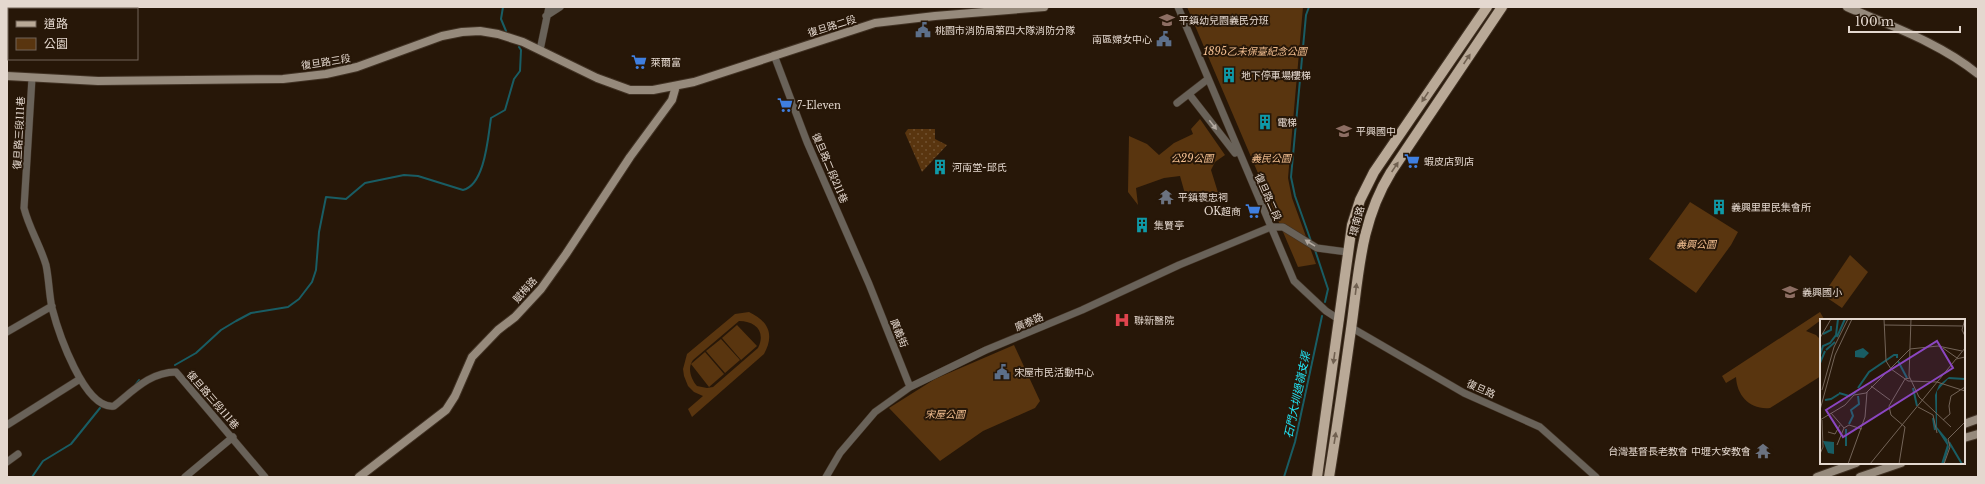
<svg xmlns="http://www.w3.org/2000/svg" width="1985" height="484" viewBox="0 0 1985 484" font-family="'Libre Baskerville','Noto Sans TC',serif">
  <defs>
    <pattern id="grass-dots" width="8" height="8" patternUnits="userSpaceOnUse"><rect width="8" height="8" fill="#59350f"/><path d="M2 2h.1M6 6h.1" fill="none" stroke="#715231" stroke-width="1.8" stroke-linecap="round"/></pattern>
  </defs>
  <rect width="100%" height="100%" fill="#271708"/>
  <path fill="url(#grass-dots)" d="M908,129H935V139L947,145L922,172L905,133Z"/>
  <path fill="#59350f" fill-rule="evenodd" d="M1187,7H1303L1288,178L1292,198L1316,264L1298,267Z
    M1200,119L1225,155L1215,162L1211,170L1220,199L1196,203L1187,201L1180,176L1164,178L1136,188L1138,205L1128,192L1129,136L1147,144L1159,155L1174,143L1193,134L1191,129Z
    M1690,202L1738,232L1731,245L1696,293L1649,259Z
    M1850,255L1868,272L1842,308L1823,295Z
    M749,312C768,321 775,334 764,354L692,417L688,409L703,396L694,392L688,386L684,376L683,369L687,354L735,314ZM739,321C756,321 766,332 758,348L713,387L707,388L697,386C691,379 687,368 693,360Z
    M1820,312L1824,319L1821,320L1806,331L1816,335L1821,340V376L1770,408C1750,410 1737,396 1736,377L1726,383L1722,376Z
    M737,325L757,346L741,360L722,338Z
    M721,339L740,360L725,373L706,351Z
    M1014,345L1040,401L1035,408L983,431L940,461L889,408L935,379Z
    M705,352L724,374L709,387L691,364Z"/>
  <g fill="none" stroke-linecap="round" stroke-linejoin="round">
    <path stroke="#195d64" stroke-width="2" d="M503,7L501,19L506,31
      M519,7H532
      M1309,7L1306,15L1291,177L1295,196L1311,241
      M1315,250L1328,289L1325,302
      M175,365L196,353L221,330L236,321L251,313L288,307L299,299L312,282L316,270L319,232L326,197L346,199L365,183L404,175L418,176L463,190C485,185 488,137 491,118L505,110L514,79L520,71L521,50L519,47
      M135,385L139,380
      M32,477L43,461L71,444L100,408
      M1284,477L1295,442L1322,316"/>
    <defs>
      <path id="street" d="M1178,7L1294,281L1326,311L1340,320
        M546,16L560,7
        M540,50L549,7
        M774,55L807,142L869,284L910,387
        M32,78L24,208C29,228 40,245 46,265C49,279 49,294 52,308C58,331 84,410 114,406C133,391 150,372 176,372L265,477
        M1189,94L1235,153
        M1177,103L1208,79
        M1352,328L1464,393L1540,427L1596,477
        M7,332L52,306
        M7,425L80,379
        M7,462L18,454
        M185,477L233,437
        M826,477L840,453L875,412L910,387L986,350L1082,310L1179,265L1271,227H1283L1317,248L1347,252"/>
      <path id="secondary" d="M1847,7C1891,26 1940,43 1978,74
        M7,76L98,81L283,79L326,74L357,67L442,36L462,32L480,31L498,34L523,42L597,78L630,90H653L694,82L875,23L935,16L1044,7
        M1964,424L1978,419
        M1964,438L1978,434
        M359,477L446,410L455,396L472,357L498,330L515,317L541,289L566,254L630,157L672,100L676,86
        M1817,477L1856,463
        M1860,477L1901,463"/>
      <path id="primary" d="M1317,477L1352,225L1360,200L1374,172L1487,7
        M1329,477C1337,428 1344,379 1351,329C1359,273 1360,222 1391,172L1502,7"/>
    </defs>
    <use href="#street" stroke="#413224" stroke-width="8"/>
    <use href="#secondary" stroke="#413224" stroke-width="10"/>
    <use href="#primary" stroke="#413224" stroke-width="12"/>
    <use href="#street" stroke="#696259" stroke-width="7"/>
    <use href="#secondary" stroke="#968a7c" stroke-width="8"/>
    <use href="#primary" stroke="#b9a997" stroke-width="10"/>
  </g>
  <defs><path id="oneway-solid" d="M-6-.8H1V-3.2L6.5 0L1 3.2V.8H-6Z"/></defs>
  <g fill="#706050">
    <use href="#oneway-solid" transform="translate(1467 59) rotate(-56)"/>
    <use href="#oneway-solid" transform="translate(1425 97) rotate(124)"/>
    <use href="#oneway-solid" transform="translate(1395 167) rotate(-56)"/>
    <use href="#oneway-solid" transform="translate(1356 289) rotate(-83)"/>
    <use href="#oneway-solid" transform="translate(1334 358) rotate(98)"/>
    <use href="#oneway-solid" transform="translate(1335 438) rotate(-81)"/>
  </g>
  <g fill="#b3a9a0">
    <use href="#oneway-solid" transform="translate(1213 125) rotate(52)"/>
    <use href="#oneway-solid" transform="translate(1310 243) rotate(-148)"/>
  </g>
  <defs>
    <symbol id="school-bare" viewBox="-9 -9 18 18"><path d="M0-5L7-2L0 1L-7-2ZM-4 1L0 2.5L4 1V4Q0 6-4 4Z" fill="#8d6e63" stroke="#271708" stroke-width="2.5" paint-order="stroke"/></symbol>
    <symbol id="civic-bare" viewBox="-9 -9 18 18"><path d="M-.6-6.5H3V-4.5H.6V-3L4-1V1h2V6H-6V1h2V-1L-.6-3ZM-1.2 2.5V6h2.4V2.5Z" fill="#5c6f8a" stroke="#271708" stroke-width="2.5" paint-order="stroke"/></symbol>
    <symbol id="supermarket-bare" viewBox="-9 -9 18 18"><path d="M-6-5.5h2.5l.6 2H6L4.5 2H-2.5L-4.4-4H-6ZM-1.5 3.2a1.3 1.3 0 1 0 .1 0ZM3 3.2a1.3 1.3 0 1 0 .1 0Z" fill="#3f7fe0" stroke="#271708" stroke-width="2.5" paint-order="stroke"/></symbol>
    <symbol id="building-bare" viewBox="-9 -9 18 18"><path d="M-4-6H4V6H1V3H-1V6H-4ZM-2.5-4.3h1.7v1.8h-1.7ZM.8-4.3h1.7v1.8H.8ZM-2.5-1h1.7V.8h-1.7ZM.8-1h1.7V.8H.8Z" fill="#0f9aa8" stroke="#271708" stroke-width="2.5" paint-order="stroke"/></symbol>
    <symbol id="temple-bare" viewBox="-9 -9 18 18"><path d="M0-6L5-2H3V0L6.5 2.5H4V6H1.5V3h-3V6H-4V2.5H-6.5L-3 0V-2H-5Z" fill="#6b7280" stroke="#271708" stroke-width="2.5" paint-order="stroke"/></symbol>
    <symbol id="hospital-bare" viewBox="-9 -9 18 18"><path d="M-5-5h3v3.5h4V-5h3V5h-3V1.5h-4V5h-3Z" fill="#e0444e" stroke="#271708" stroke-width="2.5" paint-order="stroke"/></symbol>
  </defs>
  <g fill-rule="evenodd">
    <use href="#school-bare" x="1156" y="9" width="22" height="22"/>
    <use href="#civic-bare" x="912" y="19" width="22" height="22"/>
    <use href="#civic-bare" x="1153" y="28" width="22" height="22"/>
    <use href="#supermarket-bare" x="628" y="51" width="22" height="22"/>
    <use href="#building-bare" x="1218" y="64" width="22" height="22"/>
    <use href="#supermarket-bare" x="774" y="94" width="22" height="22"/>
    <use href="#building-bare" x="1254" y="111" width="22" height="22"/>
    <use href="#school-bare" x="1333" y="120" width="22" height="22"/>
    <use href="#supermarket-bare" x="1401" y="150" width="22" height="22"/>
    <use href="#building-bare" x="929" y="156" width="22" height="22"/>
    <use href="#temple-bare" x="1155" y="186" width="22" height="22"/>
    <use href="#building-bare" x="1708" y="196" width="22" height="22"/>
    <use href="#supermarket-bare" x="1242" y="200" width="22" height="22"/>
    <use href="#building-bare" x="1131" y="214" width="22" height="22"/>
    <use href="#school-bare" x="1779" y="281" width="22" height="22"/>
    <use href="#hospital-bare" x="1111" y="309" width="22" height="22"/>
    <use href="#civic-bare" x="991" y="361" width="22" height="22"/>
    <use href="#temple-bare" x="1752" y="440" width="22" height="22"/>
  </g>
  <g text-anchor="middle" dominant-baseline="central" stroke-width="4" stroke-linejoin="round" paint-order="stroke">
    <g font-size="10" fill="#e4d8cf" stroke="#271708" text-anchor="start">
      <text x="1179" y="20">平鎮幼兒園義民分班</text>
      <text x="935" y="30">桃園市消防局第四大隊消防分隊</text>
      <text x="1152" y="39" text-anchor="end">南區婦女中心</text>
      <text x="651" y="62">萊爾富</text>
      <text x="1241" y="75">地下停車場樓梯</text>
      <text x="797" y="105">7-Eleven</text>
      <text x="1277" y="122">電梯</text>
      <text x="1356" y="131">平興國中</text>
      <text x="1424" y="161">蝦皮店到店</text>
      <text x="952" y="167">河南堂-邱氏</text>
      <text x="1178" y="197">平鎮褒忠祠</text>
      <text x="1731" y="207">義興里里民集會所</text>
      <text x="1241" y="211" text-anchor="end">OK超商</text>
      <text x="1154" y="225">集賢亭</text>
      <text x="1802" y="292">義興國小</text>
      <text x="1134" y="320">聯新醫院</text>
      <text x="1014" y="372">宋屋市民活動中心</text>
      <text x="1751" y="451" text-anchor="end">台灣基督長老教會 中壢大安教會</text>
    </g>
    <g font-size="10" fill="#e4d8cf" stroke="#271708">
      <text transform="translate(832 26) rotate(-17)">復旦路二段</text>
      <text transform="translate(326 62) rotate(-9)">復旦路三段</text>
      <text transform="translate(19 133) rotate(-87)">復旦路三段111巷</text>
      <text transform="translate(830 168) rotate(67)">復旦路二段211巷</text>
      <text transform="translate(1268 197) rotate(66)">復旦路二段</text>
      <text transform="translate(1357 221) rotate(-75)">環南路</text>
      <text transform="translate(525 290) rotate(-49)">賦梅路</text>
      <text transform="translate(1029 322) rotate(-23)">廣泰路</text>
      <text transform="translate(899 333) rotate(68)">廣義街</text>
      <text transform="translate(1481 389) rotate(24)">復旦路</text>
      <text transform="translate(213 400) rotate(49)">復旦路三段111巷</text>
    </g>
    <g font-size="10" font-style="italic" fill="#f3bf91" stroke="#271708">
      <text x="1255" y="51">1895乙未保臺紀念公園</text>
      <text x="1192" y="158">公29公園</text>
      <text x="1271" y="158">義民公園</text>
      <text x="1696" y="244">義興公園</text>
      <text x="945" y="414">宋屋公園</text>
    </g>
    <g font-size="11" font-style="italic" fill="#20e7f8" stroke="#271708">
      <text transform="translate(1297 395) rotate(-78)">石門大圳過嶺支渠</text>
    </g>
  </g>
  <g transform="translate(1820 319)">
    <rect width="145" height="145" fill="#271708"/>
    <path d="M43,29L49,34L44,39L35,38V32ZM129,58L145,59V61L128,60L117,72V108L127,120L129,128L124,145H121L127,126L116,109L115,76L119,66ZM3,122L14,123V135L8,134Z" fill="#195d64"/>
    <path fill="none" stroke="#195d64" stroke-width="2" d="M3,15L11,11V7M17,18L25,0M6,31L15,23M0,36L3,27L10,24L16,16L18,0M78,42L87,59M0,44L5,32M38,69L49,53L74,36H77V39M93,69L97,87M19,74L29,77L36,73M5,81L11,80L19,75M113,99L115,111M29,105L33,97L31,91L39,85L38,77M129,123L142,145M26,127V110"/>
    <path fill="none" stroke="#736458" stroke-width="1" d="M64,0L66,42L71,50L88,62L117,63L145,72M91,0L89,57L99,78L131,108M145,0L142,11L145,17M64,6L143,7M0,19L11,0M123,29L137,39L145,29M51,67L70,81M2,71L14,28L28,0M98,88L113,96L117,114M0,91L15,36L32,0M11,94L24,109L29,106L42,110M0,101L25,86L34,76L46,74L90,30L118,27L142,32M123,101L130,95L129,87L131,77L145,68M8,113L15,115L20,106M17,126L24,109M0,135L3,128L2,101M28,145L45,98L47,73M50,145L136,40L145,38M79,145L85,108L71,96L69,87L85,60L90,59M124,145L130,128L128,120L145,103"/>
    <path fill="#8b46c1" fill-opacity="0.15" stroke="#8b46c1" stroke-width="2" d="M117,22L133,49L23,118L6,91Z"/>
    <rect width="145" height="145" fill="none" stroke="#e4d8cf" stroke-width="2"/>
  </g>
  <rect width="1985" height="484" fill="none" stroke="#e4d8cf" stroke-width="16"/>
  <rect x="8" y="8" width="130" height="52" fill="#271708" stroke="#736458"/>
  <rect x="16" y="21" width="20" height="6" fill="#b9a997" stroke="#736458"/>
  <text x="44" y="28" font-size="12" fill="#e4d8cf">道路</text>
  <rect x="16" y="38" width="20" height="12" fill="#59350f" stroke="#736458"/>
  <text x="44" y="48" font-size="12" fill="#e4d8cf">公園</text>
  <path d="M1849 26v6h111v-6" fill="none" stroke="#e4d8cf" stroke-width="2"/>
  <text x="1855" y="26" font-size="12" fill="#e4d8cf" stroke="#271708" stroke-width="3" paint-order="stroke">100 m</text>
</svg>
